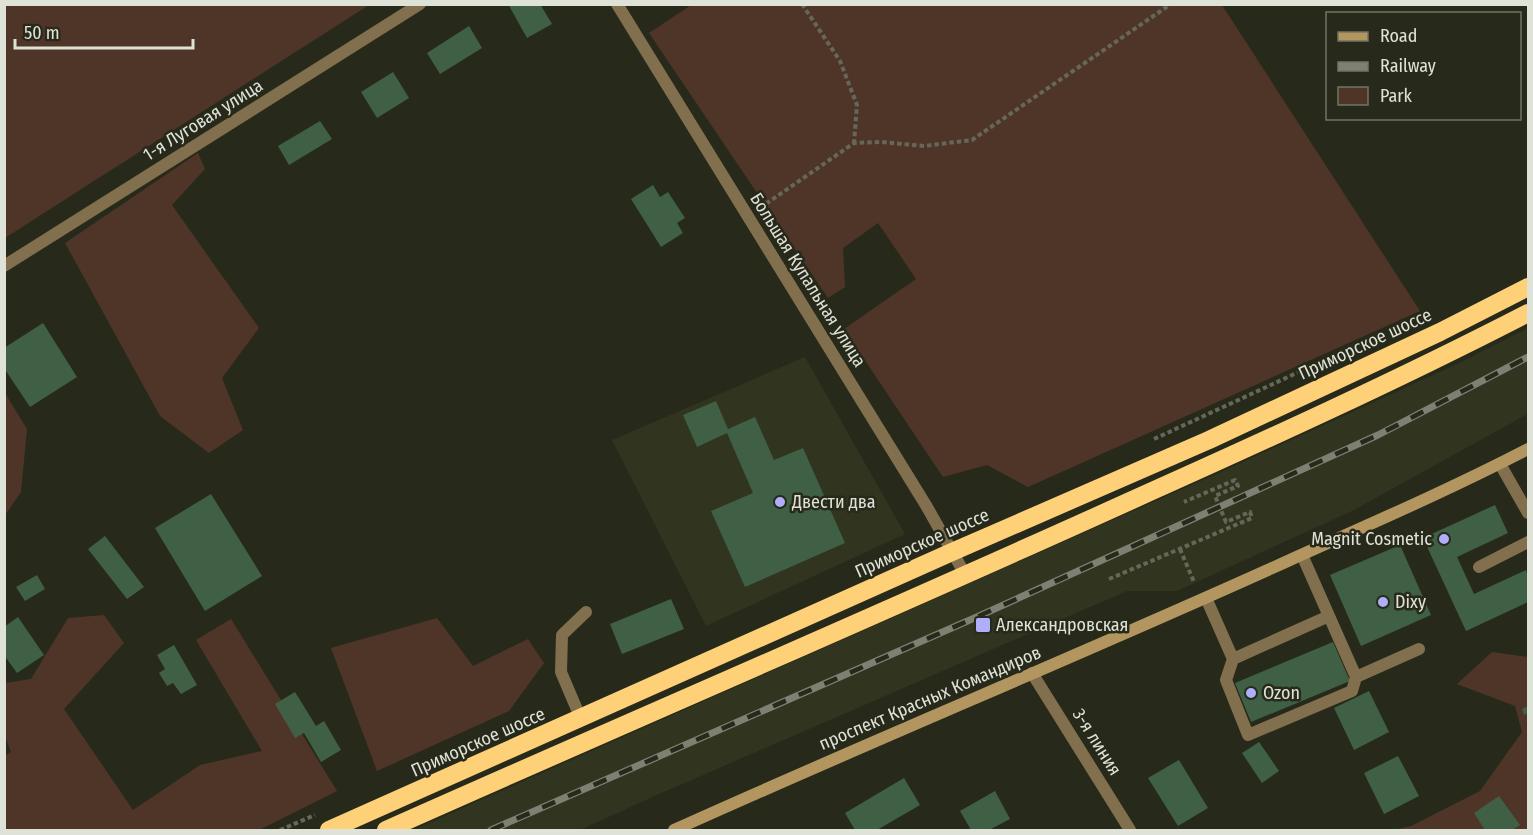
<svg xmlns="http://www.w3.org/2000/svg" width="1533" height="835" viewBox="0 0 1533 835" font-family="'Fira Sans Condensed',sans-serif">
  <rect width="100%" height="100%" fill="#272a1a"/>
  <path fill="#31341e" d="M1528,328V414L1352,511L1177,591H1127L657,795L580,830H413L1223,471L1459,363Z
    M805,357L905,534L706,626L612,440Z"/>
  <path fill="#4f3528" d="M5,4H369V5L5,238Z
    M691,5H1222L1420,311L1028,487L987,465L943,477L844,329L916,279L878,223L843,248L845,287L828,298L649,33Z
    M198,153L205,169L172,205L259,328L222,378L243,430L209,453L160,416L65,243Z
    M5,393L27,429L21,492L5,515Z
    M104,615L124,643L64,709L133,810L200,765L262,751L196,640L231,619L337,791L259,830H5L4,756L11,752L5,736V683L31,679L68,618Z
    M437,618L473,666L528,639L544,663L509,711L377,771L331,648Z
    M1492,652L1528,657V830H1393L1411,826L1480,791L1522,732L1515,706L1457,684Z"/>
  <path fill="#3f6045" d="M508,4H540L552,24L527,38Z
    M469,26L482,48L440,74L427,53Z
    M393,72L409,98L377,118L361,92Z
    M320,121L332,139L289,165L278,146Z
    M653,185L660,197L668,192L685,218L677,223L683,233L661,247L631,199Z
    M43,323L77,377L30,407L4,368V348Z
    M716,401L728,429L755,417L774,460L803,448L845,543L745,587L711,511L753,493L727,433L697,447L683,415Z
    M211,494L262,576L205,611L155,528Z
    M1495,505L1508,533L1457,557L1474,594L1526,570L1528,576V602L1466,631L1423,538Z
    M105,536L144,587L127,599L88,549Z
    M1400,545L1431,615L1361,646L1330,575Z
    M37,575L45,589L25,601L16,587Z
    M671,599L684,629L622,654L610,624Z
    M18,617L44,655L17,673L4,655V627Z
    M1333,642L1350,681L1251,722L1235,683Z
    M174,645L197,685L181,694L173,683L167,686L159,673L165,669L157,655Z
    M1369,691L1389,732L1354,750L1334,708Z
    M295,692L316,726L324,721L341,750L321,762L304,733L295,738L275,704Z
    M1528,706V713L1524,715L1522,709Z
    M1259,742L1279,771L1262,783L1242,753Z
    M1398,756L1419,796L1384,814L1364,773Z
    M1179,760L1208,808L1178,826L1148,778Z
    M904,778L920,805L877,830H855L845,813Z
    M995,791L1010,819L989,830H971L960,811Z
    M1499,796L1520,825L1512,830H1485L1474,813Z"/>
  <g fill="none" stroke-linecap="round" stroke-linejoin="round">
    <path stroke="#656859" stroke-width="4" stroke-dasharray="4.5 3" stroke-linecap="butt" d="M802,4L840,61L857,105L854,143
      M760,208L854,143L881,142L924,146L972,140L1171,4
      M1154,439L1368,340
      M1180,549L1194,582L1195,581
      M1109,579L1252,518L1250,512L1226,522L1215,496L1238,486L1235,480L1184,502
      M280,830L315,815"/>
    <path stroke="#816f4d" stroke-width="12" d="M1302,555L1356,677L1419,649
      M1479,567L1528,542
      M1206,598L1233,659L1226,680L1248,735L1352,691L1356,677
      M1233,659L1329,616
      M581,719L561,672L562,635L586,612"/>
    <path stroke="#816f4d" stroke-width="12" d="M617,4L927,507L966,576
      M4,266L420,4
      M1500,464L1528,513
      M1032,673L1130,830"/>
    <path stroke="#b3965f" stroke-width="12" d="M674,830C878,738 1085,653 1290,560C1370,524 1451,489 1528,449"/>
    <path stroke="#fed178" stroke-width="18" d="M329,830L952,552L1209,440L1440,332L1528,287
      M386,830C633,720 883,613 1130,501C1264,441 1398,380 1528,313"/>
    <defs>
      <path id="rail" d="M491,830L979,616L1378,435L1528,357"/>
    </defs>
    <use href="#rail" stroke="#7d8073" stroke-width="7"/>
    <use href="#rail" stroke="#272a1a" stroke-width="4.5" stroke-dasharray="14" stroke-linecap="butt"/>
  </g>
  <g fill="#afaefa" stroke="#272a1a" stroke-width="2">
    <circle cx="780" cy="502" r="6"/>
    <circle cx="1444" cy="539" r="6"/>
    <circle cx="1383" cy="602" r="6"/>
    <rect x="975" y="617" width="16" height="16" rx="3"/>
    <circle cx="1251" cy="693" r="6"/>
  </g>
  <g text-anchor="middle" dominant-baseline="central" stroke-width="5" stroke-linejoin="round" paint-order="stroke">
    <g font-size="18" fill="#dfe2d7" stroke="#272a1a">
      <text transform="translate(203 120) rotate(-32)">1-я Луговая улица</text>
      <text transform="translate(808 280) rotate(58)">Большая Купальная улица</text>
      <text transform="translate(1365 344) rotate(-25)">Приморское шоссе</text>
      <text transform="translate(922 543) rotate(-24)">Приморское шоссе</text>
      <text transform="translate(930 698) rotate(-23)">проспект Красных Командиров</text>
      <text transform="translate(478 742) rotate(-24)">Приморское шоссе</text>
      <text transform="translate(1097 742) rotate(58)">3-я линия</text>
    </g>
    <g font-size="18" fill="#dfe2d7" stroke="#272a1a" text-anchor="start">
      <text x="792" y="502">Двести два</text>
      <text x="1432" y="539" text-anchor="end">Magnit Cosmetic</text>
      <text x="1395" y="602">Dixy</text>
      <text x="996" y="625">Александровская</text>
      <text x="1263" y="693">Ozon</text>
    </g>
  </g>
  <rect width="1533" height="835" fill="none" stroke="#dfe2d7" stroke-width="12"/>
  <rect x="1326" y="12" width="195" height="108" fill="#272a1a" stroke="#717466" stroke-width="1.5"/>
  <rect x="1338" y="32" width="30" height="9" fill="#b3965f" stroke="#717466" stroke-width="1.5"/>
  <text x="1380" y="42" font-size="18" fill="#dfe2d7">Road</text>
  <rect x="1338" y="62" width="30" height="9" fill="#7d8073" stroke="#717466" stroke-width="1.5"/>
  <text x="1380" y="72" font-size="18" fill="#dfe2d7">Railway</text>
  <rect x="1338" y="87" width="30" height="18" fill="#4f3528" stroke="#717466" stroke-width="1.5"/>
  <text x="1380" y="102" font-size="18" fill="#dfe2d7">Park</text>
  <path d="M15 39v9h178v-9" fill="none" stroke="#dfe2d7" stroke-width="3"/>
  <text x="24" y="39" font-size="18" fill="#dfe2d7" stroke="#272a1a" stroke-width="4.5" paint-order="stroke">50 m</text>
</svg>
